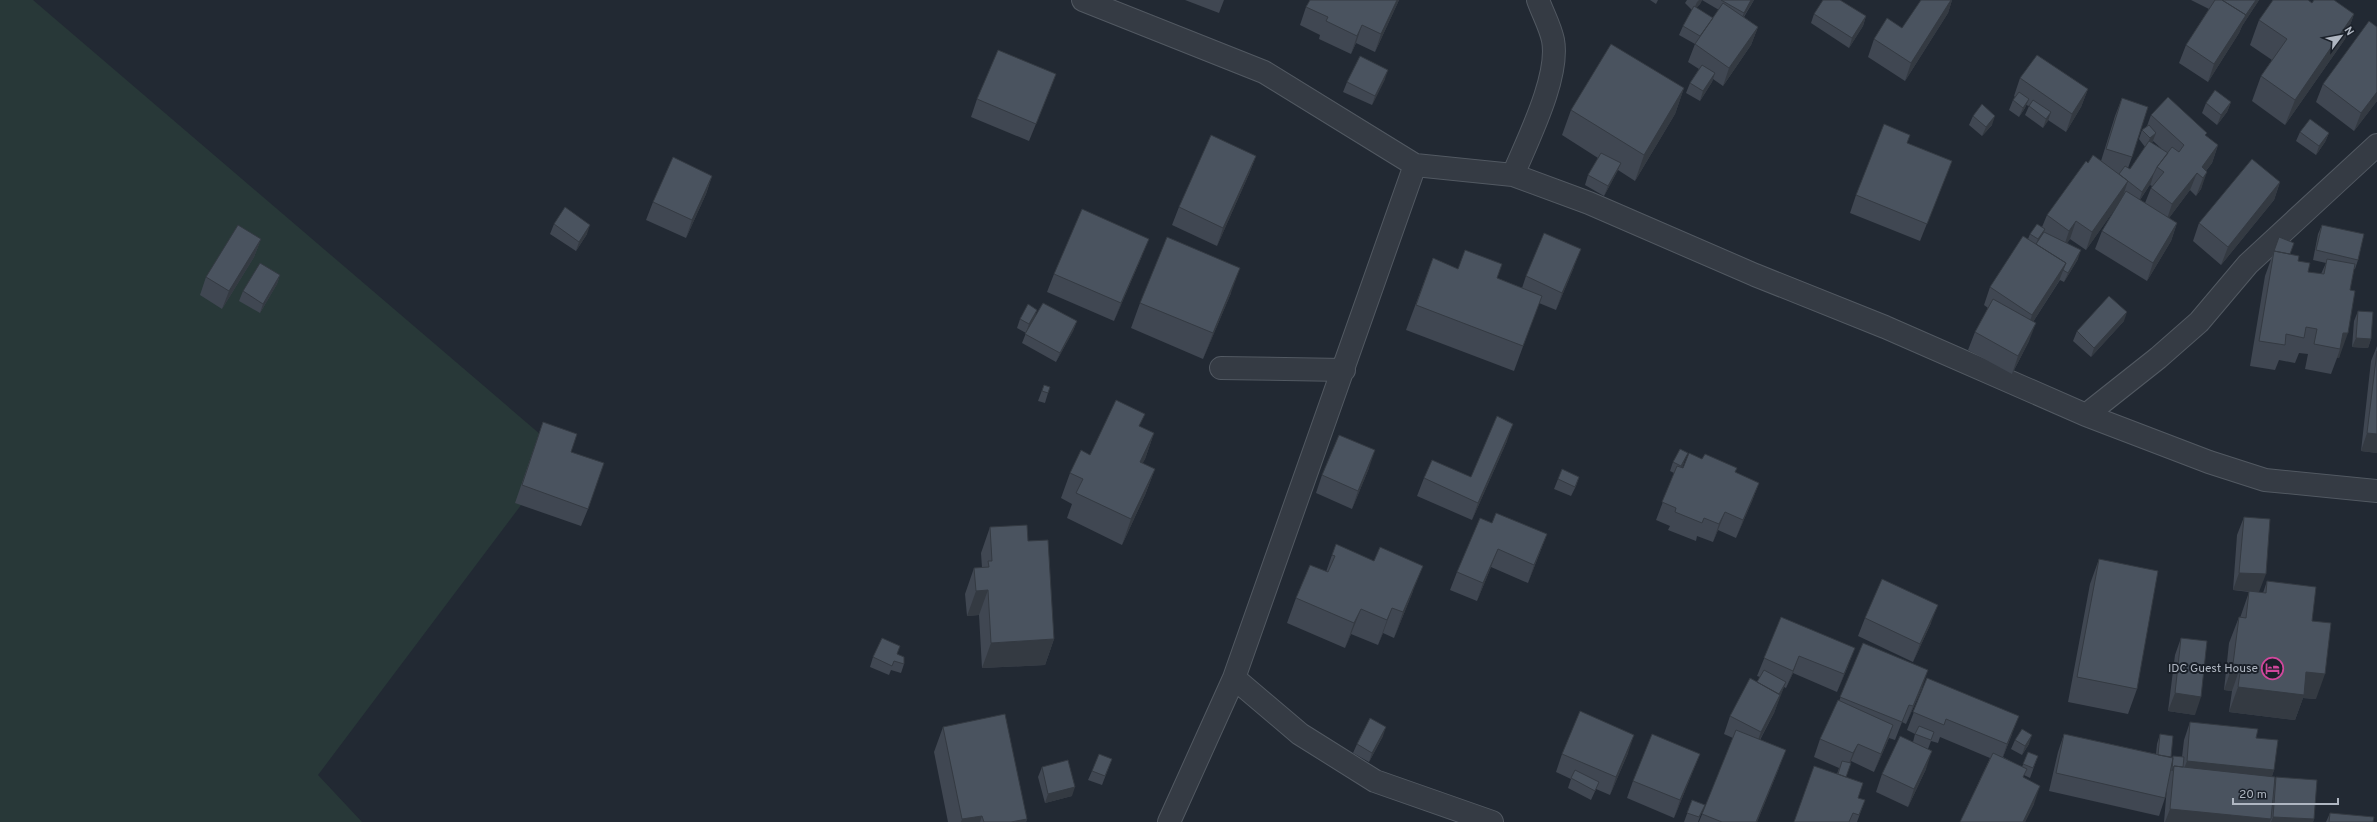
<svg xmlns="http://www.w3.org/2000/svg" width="2377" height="822" viewBox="0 0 2377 822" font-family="Overpass,sans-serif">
  <rect width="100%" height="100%" fill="#222933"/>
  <path fill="#283838" d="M0,0H33L561,452L318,775L362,822H0Z"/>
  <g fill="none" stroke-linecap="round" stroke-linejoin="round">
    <defs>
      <path id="minor" d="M1083,0L1264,72L1415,165L1513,175L1589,203L1755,275L1885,327L2086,415L2209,462L2265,480L2377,491
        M1513,175C1527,141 1560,77 1553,40C1550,26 1543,14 1538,0
        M1221,368L1344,370
        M2086,415L2158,358L2199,322L2248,264L2377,145
        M1234,678L1300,734L1375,781L1492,822
        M1169,822L1234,678L1415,165"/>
    </defs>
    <use href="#minor" stroke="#525962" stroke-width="24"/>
    <use href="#minor" stroke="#353b44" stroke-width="22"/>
  </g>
  <path fill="#404752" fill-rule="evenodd" d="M1185,0H1224L1219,13Z
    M1310,0H1399L1375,52L1356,43L1351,54L1319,39L1320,35L1300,25L1306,7Z
    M1650,0H1658L1656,4Z
    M1687,0H1702L1700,4L1696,8L1713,18L1719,10L1702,0H1754L1744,17L1758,27L1751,45L1723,86L1713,79L1712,82L1700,101L1686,93L1690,83L1699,69L1688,62L1695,44L1679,35L1683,26L1692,10L1685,3Z
    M1951,0H1952L1948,13L1905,81L1868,57L1874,39L1902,28Z
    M2191,0H2259L2242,26L2239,33L2208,82L2179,63L2186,45L2209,9Z
    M2312,3L2354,14L2345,39L2285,125L2252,101L2261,76L2272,60L2250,45L2259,20Z
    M1814,14L1866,16L1863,26L1849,48L1811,23Z
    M1056,74L1049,92L1029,141L971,117L977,99Z
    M2020,78L2088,89L2081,107L2066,132L2048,120L2043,128L2025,115L2029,106L2026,105L2025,108L2019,117L2009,110L2013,100L2015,97L2014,96Z
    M1385,79L1372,105L1343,92L1347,82Z
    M2323,84L2377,101L2354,131L2316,102Z
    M1684,88L1675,114L1635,181L1618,170L1604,196L1585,185L1588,175L1598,158L1562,135L1571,110Z
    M2122,98L2132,157L2128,168L2130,169L2145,147L2139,139L2142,130L2147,126L2151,115L2206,136L2218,145L2212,163L2206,171L2201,189L2196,196L2190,190L2169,218L2177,223L2171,241L2147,281L2095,249L2102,231L2119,203L2086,250L2070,239L2067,243L2078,259L2064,282L2060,280L2033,322L2029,341L2012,374L1968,350L1975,332L1988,308L1984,305L1990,287L2028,239L2030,234L2042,227L2047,215L2088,163L2101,161L2115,116ZM2153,141L2162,149L2152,143ZM2151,183L2150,185L2152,186L2151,188L2145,203L2140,200Z
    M2231,102L2227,112L2217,125L2202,113L2206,103Z
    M1973,116L1992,125L1982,136L1969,125Z
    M2300,132L2329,133L2325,142L2316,155L2296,141Z
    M1907,143L1952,161L1920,241L1850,213L1856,195Z
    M1256,156L1249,174L1217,246L1172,225L1179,207Z
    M712,176L706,194L686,238L646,220L653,202Z
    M2280,182L2274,200L2221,265L2193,241L2199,223Z
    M554,224L587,234L576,251L550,234Z
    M2322,225L2358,260L2355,269H2354L2350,290L2355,291L2339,358H2337L2331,374L2305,369L2308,354L2299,353L2295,363L2279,360L2275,370L2250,366L2265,276L2274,251L2291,254L2298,261L2308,272L2321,274L2326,263L2313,260L2318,234Z
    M261,239L254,257L222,309L200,295L206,277Z
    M1142,256L1114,321L1047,292L1054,274Z
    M1433,258L1458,269L1497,278L1522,288L1526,276L1574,267L1556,310L1539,303L1514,371L1406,330Z
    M280,275L277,284L260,313L239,301L243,291Z
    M1231,293L1203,359L1131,328L1140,303Z
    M1037,310L1034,319L1077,321L1073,331L1056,362L1022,343L1026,333L1017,328L1020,319Z
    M2358,311L2371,339L2368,348L2352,347L2354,321Z
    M2124,321L2091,357L2073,341L2077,331Z
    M2377,346V453L2361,451L2371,361Z
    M1044,385L1048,393L1045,403L1038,401Z
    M543,422L571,452L588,509L581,526L515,503Z
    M1140,427L1154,433L1145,459L1142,463L1155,469L1145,495L1122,545L1067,518L1072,504L1061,498L1070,473L1090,455Z
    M1507,441L1472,520L1417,496L1424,478L1471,477Z
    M1673,462L1684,463L1682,468H1683L1735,472L1759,483L1752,501L1736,538L1718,530L1713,542L1697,536L1696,541L1668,530L1670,526L1656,520L1674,473L1670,471Z
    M1369,468L1352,509L1316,493L1322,475Z
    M1579,477L1576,486L1571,496L1554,489L1558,479Z
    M2244,517L2259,592L2263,593L2267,581L2312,621L2316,699L2303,698L2295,720L2229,712L2232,691L2224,690L2229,643L2239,617L2240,618L2249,592L2233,590L2237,535Z
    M1492,523L1547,534L1528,583L1491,567L1477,601L1450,590L1457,572Z
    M990,527L1028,541L1054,639L1045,665L982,668L979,615L967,616L965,594L974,568H982L981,553Z
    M1332,555L1413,591L1394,638L1383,633L1378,645L1351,634L1345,648L1287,623L1296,598L1326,572Z
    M2099,559L2137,689L2128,714L2068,702L2090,584Z
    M1781,617L1848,666L1837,692L1793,673L1786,688L1784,687L1780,696L1774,713L1760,740L1779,768L1757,822H1699L1733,738L1724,734L1730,716L1757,682L1760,677L1757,676Z
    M1865,618L1931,623L1913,662L1858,636Z
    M2181,638L2195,715L2168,711L2175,655Z
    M1863,643L1922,688L1906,724L1902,722L1895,740L1889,738L1874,772L1851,761L1850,763L1846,777L1858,798L1865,800L1857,822H1794L1837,774L1839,768L1814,757L1820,739L1839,701Z
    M897,654L904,664L901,673L891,670L889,675L870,667L873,657Z
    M1927,678L2012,734L2003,757L2022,767L2028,752L2038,756L2030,778L2024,775L2023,778L2034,804L2025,822H1960L1990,758L1940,737L1938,743L1931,741L1928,749L1926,769L1908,807L1876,792L1882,774L1913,742L1915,734L1907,730Z
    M2190,722L2256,738L2274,770L2272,776L2274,782L2276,777L2314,819L2313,822H2164L2167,787L2165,798L2159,816L2049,791L2058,752L2064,734L2156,754L2157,744L2160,734L2171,757L2173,758V756L2182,757L2184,740Z
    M943,727L1027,819L1026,822H948L934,752Z
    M1383,736L1369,762L1353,753L1357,744Z
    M2015,740L2029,744L2022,755L2011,749Z
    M1628,753L1610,795L1596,789L1591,800L1568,788L1571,779L1556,772L1562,754Z
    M1700,754L1693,771L1674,818L1627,798L1633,781Z
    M1112,759L1102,785L1088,780L1092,771Z
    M1042,767L1072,796L1045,803L1038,777Z
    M1692,800L1705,805L1701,814L1698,822H1684Z
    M2330,813L2373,822H2326Z"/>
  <path fill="#343a42" d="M1397,0H1399L1375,52L1381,34Z
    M1699,0H1702L1700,4L1693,11L1697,2Z
    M1751,0H1754L1740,22L1744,13Z
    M1951,0H1952L1948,13L1905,81L1911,63Z
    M2256,0H2259L2242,26L2239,33L2208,82L2214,64Z
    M2354,14L2345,39L2285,125L2295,100Z
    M1866,16L1863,26L1849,48L1852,38Z
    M1362,25L1356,43L1351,54L1357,36Z
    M1758,27L1751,45L1723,86L1729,68Z
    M1388,70L1385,79L1372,105L1375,96Z
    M1715,73L1712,82L1700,101L1703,91Z
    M1684,88L1675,114L1635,181L1644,155Z
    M2088,89L2081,107L2066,132L2072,114Z
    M2377,92V101L2354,131L2361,113Z
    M2029,99L2025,108L2019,117L2023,108Z
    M2231,102L2227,112L2217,125L2221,115Z
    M2051,112L2048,121L2043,128L2046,119Z
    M1995,116L1992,125L1982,136L1986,127Z
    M2156,133L2152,143L2146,148L2150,138Z
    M2329,133L2325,142L2316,155L2319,146Z
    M2218,145L2212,163L2201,177L2202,167Z
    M1256,156L1249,174L1217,246L1223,228Z
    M1621,163L1617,172L1604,196L1608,186Z
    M2207,172L2201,189L2196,196L2203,178Z
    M2154,173L2151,183L2139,201L2142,192Z
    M2197,173L2190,190L2166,222L2172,204Z
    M712,176L706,194L686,238L692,220Z
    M2128,181L2122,199L2086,250L2092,232Z
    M2280,182L2274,200L2221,265L2228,247Z
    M2076,221L2070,239L2063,249L2069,231Z
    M2177,223L2171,241L2147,281L2153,263Z
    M590,225L587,234L576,251L579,242Z
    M2045,229L2041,238L2035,248L2038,239Z
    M261,239L254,257L222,309L229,291Z
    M1149,239L1142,256L1114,321L1121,303Z
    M1581,249L1574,267L1556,310L1562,293Z
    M2081,250L2078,259L2064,282L2068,273Z
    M2066,263L2059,281L2026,333L2032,315Z
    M1240,268L1231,293L1203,359L1213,333Z
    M280,275L277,284L260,313L263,304Z
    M1037,310L1034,319L1026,333L1029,324Z
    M2127,312L2124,321L2091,357L2094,348Z
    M1077,321L1073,331L1056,362L1060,353Z
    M2036,323L2029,341L2012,374L2018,356Z
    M2343,333H2348L2339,358H2337L2340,349Z
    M2356,338L2371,339L2368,348L2352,347Z
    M1513,424L1507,441L1472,520L1478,503Z
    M1154,433L1145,459L1131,487L1140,462Z
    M2367,433L2377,434V453L2361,451Z
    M1375,450L1369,468L1352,509L1358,491Z
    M1688,453L1684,463L1678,475L1681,466Z
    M1155,469L1145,495L1122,545L1131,519Z
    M1759,483L1752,501L1736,538L1743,520Z
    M1725,512L1718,530L1713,542L1719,524Z
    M1547,534L1540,552L1528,583L1534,565Z
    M1498,549L1491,567L1477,601L1483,583Z
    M1423,566L1413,591L1394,638L1403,612Z
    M2239,573L2266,574L2259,592L2233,590Z
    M988,590L979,615L967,616L976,591Z
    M1938,605L1931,623L1913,662L1920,644Z
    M1392,608L1383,633L1378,645L1387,620Z
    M1361,609L1351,634L1345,648L1354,623Z
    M1054,639L1045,665L982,668L991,643Z
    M1855,648L1848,666L1837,692L1844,674Z
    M1799,656L1793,673L1786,688L1793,671Z
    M2233,664L2241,665L2232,691L2224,690Z
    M1928,670L1922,688L1906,724L1913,706Z
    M2306,672L2325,674L2316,699L2303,698L2295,720L2229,712L2238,687Z
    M1786,682L1774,713L1754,750L1761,732L1777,699Z
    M2175,693L2201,697L2195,715L2168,711Z
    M2019,716L2012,734L2001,762L2007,744Z
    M1893,725L1887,743L1874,772L1881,754Z
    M1386,727L1383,736L1369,762L1372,753Z
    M1634,735L1628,753L1610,795L1616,777Z
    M2032,735L2029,744L2022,755L2025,746Z
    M1858,744L1851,761L1846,771L1853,753Z
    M1786,750L1779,768L1757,822H1756Z
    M1932,751L1926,769L1908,807L1914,789Z
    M1700,754L1693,771L1674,818L1680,800Z
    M2187,761L2274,770L2268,788L2180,779Z
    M2040,786L2034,804L2025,822H2023Z
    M1075,787L1072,796L1045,803L1048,794Z
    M2170,809L2271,819L2270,822H2165Z
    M982,816L980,822H961L962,819Z
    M2273,817L2314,819L2313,822H2271Z
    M1027,819L1026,822H1011Z"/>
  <path fill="#4a535f" stroke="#343a42" d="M1310,0H1397L1381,34L1362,25L1357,36L1326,21L1328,17L1306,7Z
    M1721,0H1751L1744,13Z
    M1823,0H1840L1866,16L1852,38L1814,14Z
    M1921,0H1951L1911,63L1874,39L1887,18L1902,28Z
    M2215,0H2222L2246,15L2214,64L2186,45Z
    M2222,0H2256L2245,16L2246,15Z
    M2273,0H2308L2312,3L2314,0H2334L2354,14L2295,100L2261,76L2287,39L2259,20Z
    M1723,3L1758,27L1729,68L1695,44Z
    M1694,6L1713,18L1700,36L1683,26Z
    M2369,21L2377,27V92L2361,113L2323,84Z
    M1611,44L1684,88L1644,155L1571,110Z
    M998,50L1056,74L1036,124L977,99Z
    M2037,55L2088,89L2072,114L2020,78Z
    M1360,56L1388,70L1375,96L1347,82Z
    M1702,65L1715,73L1703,91L1690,83Z
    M2215,90L2231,102L2221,115L2206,103Z
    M2019,92L2029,99L2023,108L2013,100Z
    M2168,97L2207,133L2205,135L2218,145L2202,167L2207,172L2203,178L2197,173L2172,204L2151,188L2164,172L2157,167L2172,147L2179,152L2184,145L2151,115Z
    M2122,98L2148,107L2132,157L2106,149Z
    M2033,100L2051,112L2046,119L2029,106Z
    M1982,104L1995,116L1986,127L1973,116Z
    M2310,119L2329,133L2319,146L2300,132Z
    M1884,124L1910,135L1907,143L1952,161L1927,224L1856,195Z
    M2149,125L2156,133L2150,138L2142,130Z
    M1211,135L1256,156L1223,228L1179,207Z
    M2149,141L2168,153L2157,167L2154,173L2142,192L2119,174L2125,166L2130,169Z
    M1601,153L1621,163L1608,186L1588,175Z
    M2093,155L2128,181L2092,232L2076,221L2069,231L2047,215L2086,161L2088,163Z
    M673,157L712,176L692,220L653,202Z
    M2252,159L2280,182L2228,247L2199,223Z
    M2126,191L2177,223L2153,263L2102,231Z
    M565,207L590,225L579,242L554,224Z
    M1082,209L1149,239L1121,303L1054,274Z
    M2037,224L2045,229L2038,239L2030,234Z
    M238,225L261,239L229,291L206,277Z
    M2322,225L2364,234L2358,260L2316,250Z
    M2044,232L2081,250L2068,273L2063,270L2066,263L2036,244Z
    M1544,233L1581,249L1562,293L1526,276Z
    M2023,236L2066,263L2032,315L1990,287Z
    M1167,237L1240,268L1213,333L1140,303Z
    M2279,237L2294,243L2290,254L2274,251Z
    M1465,250L1502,264L1497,278L1542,296L1523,346L1416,305L1433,258L1458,269Z
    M2274,251L2299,256L2298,261L2310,263L2308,272L2324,274L2327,259L2355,264L2350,290L2355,291L2348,333H2343L2340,349L2314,344L2317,329L2306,327L2304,338L2286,334L2285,345L2259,341Z
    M260,263L280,275L263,304L243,291Z
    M2109,296L2127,312L2094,348L2077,331Z
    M1993,299L2036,323L2018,356L1975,332Z
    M1043,303L1077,321L1060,353L1025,334Z
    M1028,304L1037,310L1029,324L1020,319Z
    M2358,311L2373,312L2371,339L2356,338Z
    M2377,351V434L2367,433Z
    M1044,385L1050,387L1048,393L1042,391Z
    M1116,400L1145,414L1139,426L1154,433L1140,462L1155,469L1131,519L1076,493L1083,479L1070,473L1081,450L1090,455Z
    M1497,416L1513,424L1478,503L1424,478L1432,460L1471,477Z
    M543,422L577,434L571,452L604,463L588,509L522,485Z
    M1339,435L1375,450L1358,491L1322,475Z
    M1680,449L1688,453L1681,466L1673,462Z
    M1689,453L1702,459L1705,454L1737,468L1735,472L1759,483L1743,520L1725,512L1719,524L1704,518L1702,523L1675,512L1676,508L1662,502L1677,466L1683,468Z
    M1562,469L1579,477L1575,487L1558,479Z
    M1496,513L1547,534L1534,565L1498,549L1483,583L1457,572L1480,518L1492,523Z
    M2244,517L2270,519L2266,574L2239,573Z
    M1027,525L1028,541L1048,540L1054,639L991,643L988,590L976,591L974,568L989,567L988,561H992L990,527Z
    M1336,544L1374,561L1380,547L1423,566L1403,612L1392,608L1387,620L1361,609L1354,623L1296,598L1310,565L1328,572L1335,556L1332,555Z
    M2099,559L2158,571L2137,689L2077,677Z
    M1882,579L1938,605L1920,644L1865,618Z
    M2267,581L2316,587L2312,621L2331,623L2325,674L2306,672L2304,695L2238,687L2241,665L2233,664L2239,617L2246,618L2249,591L2266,593Z
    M1781,617L1855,648L1844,674L1799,656L1793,671L1764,658Z
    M882,638L900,646L897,654L904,657V664L894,661L892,666L873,657Z
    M2181,638L2207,641L2201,697L2175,693Z
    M1863,643L1928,670L1913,706L1909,705L1902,722L1840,697Z
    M1764,670L1786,682L1779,694L1757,682Z
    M1750,678L1780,695L1761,732L1730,716Z
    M1927,678L2019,716L2007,744L1946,719L1944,725L1913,712Z
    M1838,700L1893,725L1881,754L1858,744L1853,753L1820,739Z
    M1580,711L1634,735L1616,777L1562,754Z
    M1005,714L1027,819L1011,822H984L982,816L962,819L943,727Z
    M1370,718L1386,727L1372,753L1357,744Z
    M2190,722L2258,729L2256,738L2278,740L2274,770L2187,761Z
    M1919,726L1934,732L1931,740L1915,734Z
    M2022,729L2032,735L2025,746L2015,740Z
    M1736,730L1786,750L1756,822H1722L1702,814Z
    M1652,734L1700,754L1680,800L1633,781Z
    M2064,734L2173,758L2165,798L2056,773Z
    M2160,734L2173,736L2171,757L2158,755Z
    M1900,736L1932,751L1914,789L1882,774Z
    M2028,752L2038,756L2033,768L2023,764Z
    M1993,753L2027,769L2023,777L2040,786L2023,822H1960Z
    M1099,754L1112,759L1105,776L1092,771Z
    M2173,756L2184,757L2183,767L2174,766L2172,771Z
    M1068,760L1075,787L1048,794L1042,767Z
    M1842,761L1851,763L1846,777L1838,774Z
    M1814,766L1863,783L1858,798L1865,800L1859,815L1853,813L1849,822H1794Z
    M2174,766L2275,777L2271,819L2170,809Z
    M1575,770L1599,782L1595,791L1571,778Z
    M2276,777L2317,780L2314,819L2273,817Z
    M1692,800L1705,805L1699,817L1687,813Z
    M2330,813L2374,817L2373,822H2329Z"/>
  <defs>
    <symbol id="hotel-ring" viewBox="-11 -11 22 22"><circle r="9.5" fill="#1a2029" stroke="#d1479c" stroke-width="1.5"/><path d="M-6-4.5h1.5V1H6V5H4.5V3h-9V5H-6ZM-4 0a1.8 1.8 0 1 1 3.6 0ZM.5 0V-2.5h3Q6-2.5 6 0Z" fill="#d1479c"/></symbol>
  </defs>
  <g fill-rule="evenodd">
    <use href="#hotel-ring" x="2260" y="656" width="25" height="25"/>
  </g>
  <g text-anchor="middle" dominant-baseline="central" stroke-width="4" stroke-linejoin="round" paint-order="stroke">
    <g font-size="12" fill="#afb6c1" stroke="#1a2029" text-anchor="end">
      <text x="2258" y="669">IDC Guest House</text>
    </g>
  </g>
  <g transform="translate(2341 36) rotate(58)" stroke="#1a2029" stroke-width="3" paint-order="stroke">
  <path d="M0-3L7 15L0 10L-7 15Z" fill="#afb6c1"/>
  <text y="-6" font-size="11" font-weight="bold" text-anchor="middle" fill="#afb6c1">N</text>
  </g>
  <path d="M2233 798v6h105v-6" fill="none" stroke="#afb6c1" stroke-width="2"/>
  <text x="2239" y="798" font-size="12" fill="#afb6c1" stroke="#1a2029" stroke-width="3" paint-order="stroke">20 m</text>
</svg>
